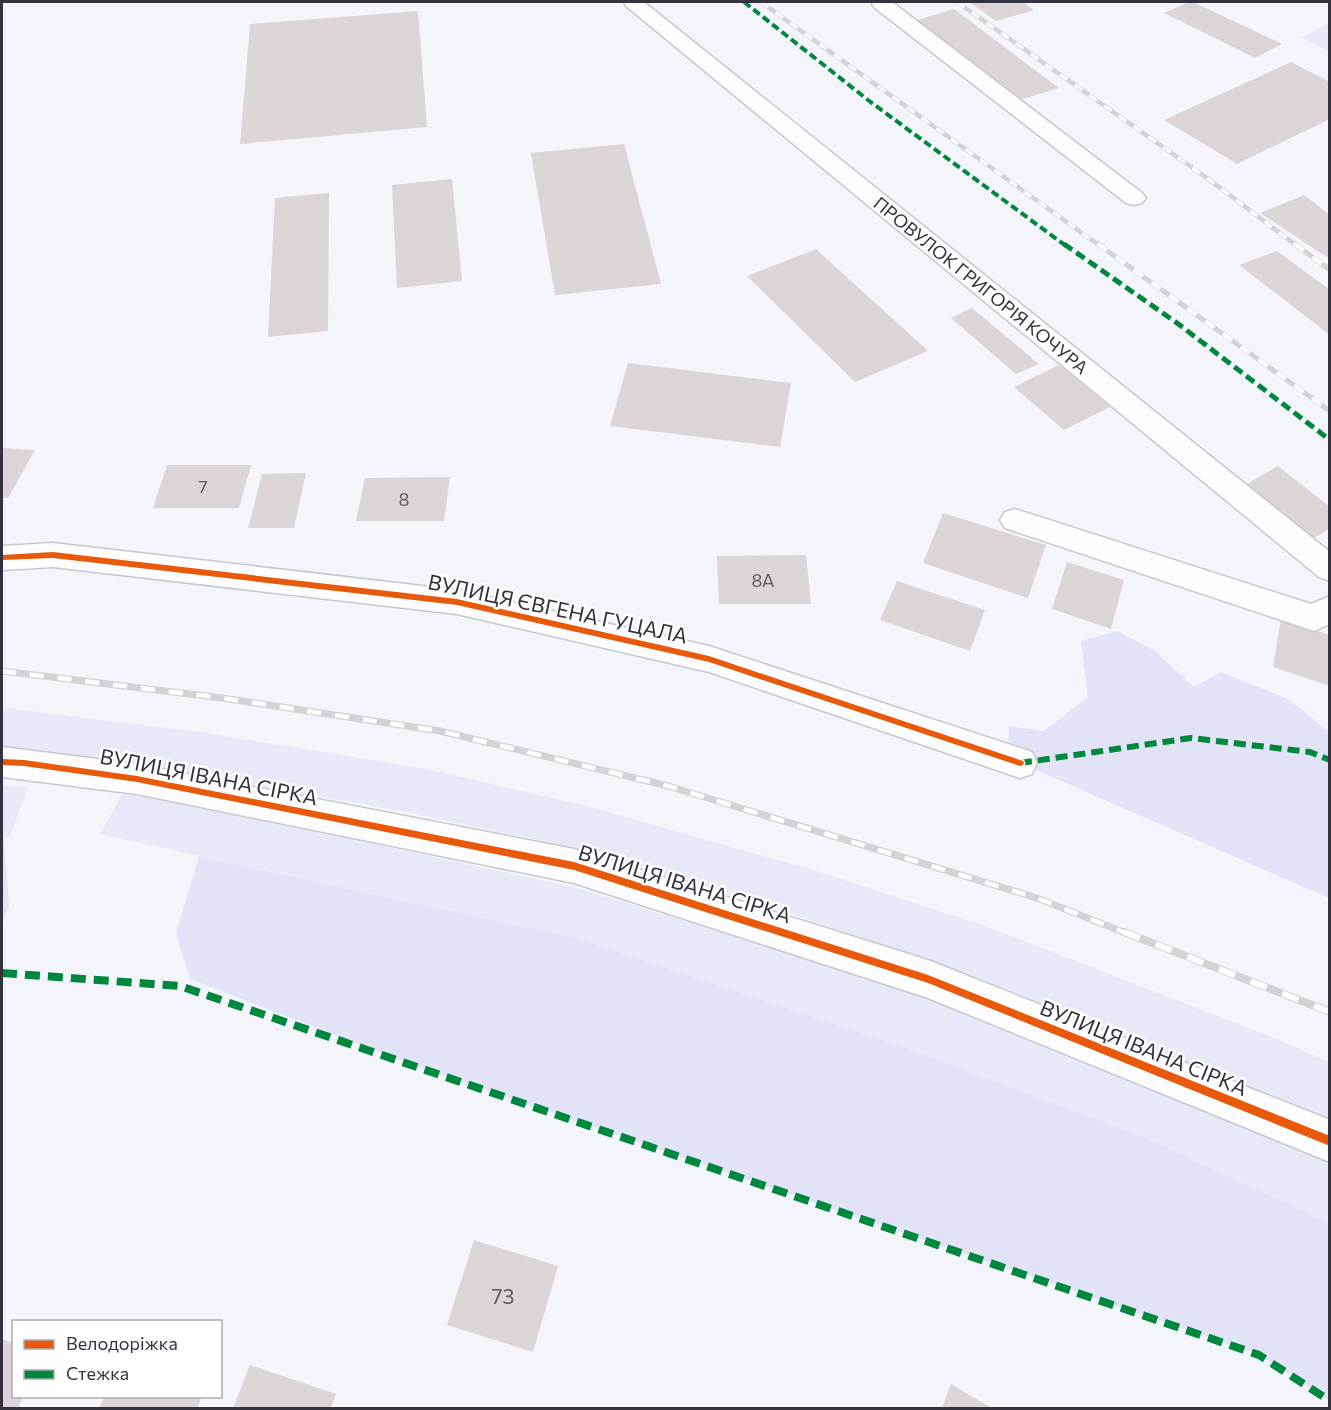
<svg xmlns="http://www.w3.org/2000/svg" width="1331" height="1410" viewBox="0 0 1331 1410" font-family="Commissioner,sans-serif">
  <rect width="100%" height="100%" fill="#f4f4fb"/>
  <path fill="#e8e9f8" d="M1329,23V52L1301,38Z
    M5,708L207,733L427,769L587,806L820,872L988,927L1282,1041L1329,1062V1122L1265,1093L966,974L801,917L565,846L406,812L185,772L2,746V715Z
    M2,785L28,787L10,836L4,837H2Z
    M125,790L577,888L849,970L1107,1067L1329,1159V1223L1140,1135L912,1050L574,937L100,834Z"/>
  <path fill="#e2e3f7" d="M1117,631L1155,651L1194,687L1221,672L1288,699L1329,732V898L1020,763L1008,741L1009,726L1044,731L1088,697L1081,641Z
    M2,837H4L9,905L2,924Z
    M199,856L574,937L912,1050L1140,1135L1329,1223V1401L1258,1354L429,1071L190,979L176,934Z"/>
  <path fill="#dbd5d5" d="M969,2H1023L1034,10L996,21Z
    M1189,2H1193L1282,44L1255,58L1164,13Z
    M954,9L1059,88L1016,101L914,21Z
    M418,11L427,127L240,144L250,24Z
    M1291,62L1330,82V119L1237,164L1164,120Z
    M624,144L661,284L555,295L531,153Z
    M452,179L462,281L397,288L392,185Z
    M329,193L328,331L268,337L275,198Z
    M1304,195L1330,215V259L1260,213Z
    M816,249L928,351L855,382L747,276Z
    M1277,251L1330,290V335L1239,265Z
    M972,308L1039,364L1016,374L951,318Z
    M628,363L791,383L780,447L610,426Z
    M1059,365L1110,407L1064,430L1014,387Z
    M2,448L35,450L8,498H2Z
    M167,465H251L239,508H153Z
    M1278,466L1330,507V528L1314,538L1247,484Z
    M306,473L294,528H248L262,474Z
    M450,477L444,521H356L365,478Z
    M943,513L1046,545L1028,598L923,563Z
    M806,555L811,604H719L717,556Z
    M1067,562L1124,580L1111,629L1052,609Z
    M897,581L985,610L970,651L880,620Z
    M1281,619L1330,635V686L1273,667Z
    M474,1240L558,1266L533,1352L447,1325Z
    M2,1339L14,1343V1396H24L18,1408H2Z
    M250,1365L336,1394L331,1408H233Z
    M951,1384L992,1408H942Z
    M105,1396H202L197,1408H99Z"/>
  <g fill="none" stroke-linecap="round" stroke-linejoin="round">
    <defs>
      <path id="street" d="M624,2H644L1330,552V581L1319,577L626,6Z
        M874,2H892L1142,193L1146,198L1142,203L1134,205L1126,203L875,8L872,4Z
        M1015,509L1311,604L1330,596V624L1314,631L1005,528L1000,520L1005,512Z
        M53,543L457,590L709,646L1020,748L1032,752L1037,763L1032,774L1020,778L709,672L457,614L53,567L2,570V546Z
        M2,747L137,764L574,849L928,960L1330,1120V1162L928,998L574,883L137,794L2,777Z"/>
    </defs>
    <use href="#street" stroke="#c7c7d0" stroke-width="3"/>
    <use href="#street" fill="#fdfdfe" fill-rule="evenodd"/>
    <defs>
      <path id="rail-far3" d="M761,2L1100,246
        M957,2L1207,178L1297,246"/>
      <path id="rail-far2" d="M1098,244L1330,411
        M1295,244L1330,270"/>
      <path id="rail-far1" d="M2,671L222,698L440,731L668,786L1037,898L1128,934"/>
      <path id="rail" d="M1124,932L1330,1012"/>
    </defs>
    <use href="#rail-far3" stroke="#d3d3d6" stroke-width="4.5"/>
    <use href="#rail-far2" stroke="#d3d3d6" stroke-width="5"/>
    <use href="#rail-far1" stroke="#d3d3d6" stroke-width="7"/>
    <use href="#rail" stroke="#d3d3d6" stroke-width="8"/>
    <use href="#rail-far3" stroke="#fff" stroke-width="3" stroke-dasharray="9" stroke-linecap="butt"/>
    <use href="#rail-far2" stroke="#fff" stroke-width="4" stroke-dasharray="11" stroke-linecap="butt"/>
    <use href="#rail-far1" stroke="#fff" stroke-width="4.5" stroke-dasharray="14" stroke-linecap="butt"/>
    <use href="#rail" stroke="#fff" stroke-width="6" stroke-dasharray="17" stroke-linecap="butt"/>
    <path stroke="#00873e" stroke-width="4" stroke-dasharray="8 4" stroke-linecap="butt" d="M744,2L868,100L1066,246"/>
    <path stroke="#00873e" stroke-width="5" stroke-dasharray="10 5" stroke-linecap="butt" d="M1064,244L1177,323L1330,440"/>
    <path stroke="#00873e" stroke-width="6" stroke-dasharray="12 6" stroke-linecap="butt" d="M1020,763L1191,738L1310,752L1330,760"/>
    <path stroke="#00873e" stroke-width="8" stroke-dasharray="15 8" stroke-linecap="butt" d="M2,973L180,986L1259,1355L1330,1401"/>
    <defs>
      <path id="cycleway" d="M53,552L457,599L709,656L1020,760L1023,761L1024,763L1023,765L1020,766L709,662L457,605L53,558L2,560V555Z
        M2,759L24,760L137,776L574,862L928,975L1330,1136V1146L928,983L574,870L137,782L24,766L2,765Z"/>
    </defs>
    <use href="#cycleway" stroke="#fff" stroke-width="3"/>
    <use href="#cycleway" fill="#e8590c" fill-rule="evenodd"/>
  </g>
  <g text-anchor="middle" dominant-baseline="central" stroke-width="5" stroke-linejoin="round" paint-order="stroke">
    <g font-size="18" fill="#33333f" stroke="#fff">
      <text transform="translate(981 285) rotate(39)">ПРОВУЛОК ГРИГОРІЯ КОЧУРА</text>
    </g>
    <g font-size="18" fill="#5d5c64">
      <text x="203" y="486">7</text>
      <text x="404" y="499">8</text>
      <text x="763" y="580">8А</text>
    </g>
    <g font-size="21" fill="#33333f" stroke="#fff">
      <text transform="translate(558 608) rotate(12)">ВУЛИЦЯ ЄВГЕНА ГУЦАЛА</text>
      <text transform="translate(209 776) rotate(11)">ВУЛИЦЯ ІВАНА СІРКА</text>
      <text transform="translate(685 883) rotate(17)">ВУЛИЦЯ ІВАНА СІРКА</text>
      <text transform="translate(1144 1047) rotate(22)">ВУЛИЦЯ ІВАНА СІРКА</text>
    </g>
    <g font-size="21" fill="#5d5c64">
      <text x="503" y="1295">73</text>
    </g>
  </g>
  <rect width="1331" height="1410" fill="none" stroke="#33333f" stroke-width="6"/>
  <rect x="12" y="1320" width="210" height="78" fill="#ffffff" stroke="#adadb2" stroke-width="1.5"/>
  <rect x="24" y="1340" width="30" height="9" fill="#e8590c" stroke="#adadb2" stroke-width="1.5"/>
  <text x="66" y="1350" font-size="18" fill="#33333f">Велодоріжка</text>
  <rect x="24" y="1370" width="30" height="9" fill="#00873e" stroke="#adadb2" stroke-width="1.5"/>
  <text x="66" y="1380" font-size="18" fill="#33333f">Стежка</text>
</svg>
